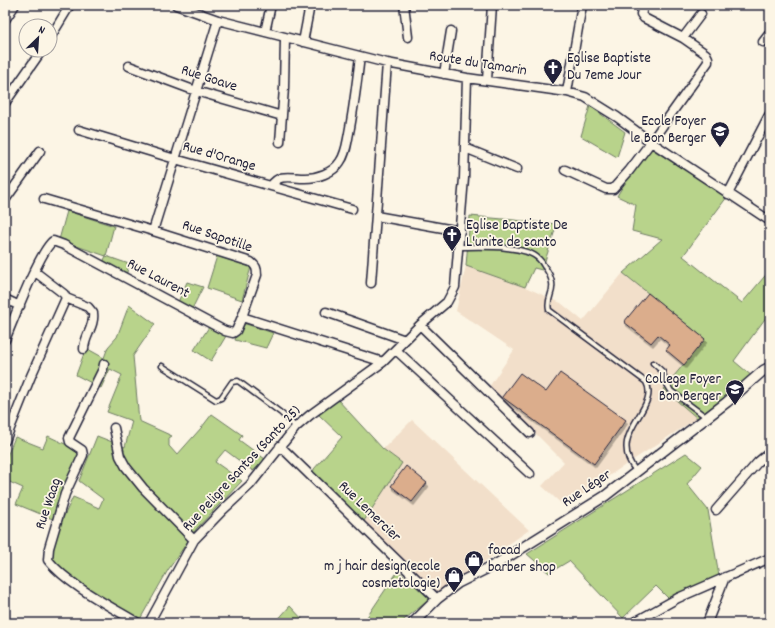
<svg xmlns="http://www.w3.org/2000/svg" width="775" height="628" viewBox="0 0 775 628" font-family="Dekko,sans-serif">
  <defs>
    <filter id="shadow"><feDropShadow dx="2" dy="3.5" stdDeviation="0" flood-color="#0004"/></filter>
  </defs>
  <rect width="100%" height="100%" fill="#fcf5e5"/>
  <filter id="ink" filterUnits="userSpaceOnUse"><feTurbulence type="fractalNoise" baseFrequency=".025" numOctaves="2"/><feDisplacementMap in="SourceGraphic" scale="8" xChannelSelector="R" yChannelSelector="G"/><feConvolveMatrix kernelMatrix="1 2 1 2 8 2 1 2 1" color-interpolation-filters="sRGB"/></filter>
  <g filter="url(#ink)">
    <path fill="#f2dfca" d="M466,266L525,287L561,303L583,321L623,273L705,339L664,388L697,418L604,479L565,507L542,486L564,462L489,387L514,350L456,311Z
      M412,420L529,530L437,595L362,524L402,463L383,449Z"/>
    <path fill="#b8d38b" stroke="#6d7a63" d="M590,106L625,132L617,157L581,136Z
      M647,146L727,197L683,256L742,303L770,270V312L734,361L753,377L697,418L663,389L705,339L623,273L662,239L632,231L636,205L617,196Z
      M67,211L114,226L106,256L129,264L126,276L101,266L106,256L59,240Z
      M470,216L557,224L542,270L534,268L525,287L466,266Z
      M217,256L251,267L242,300L207,288Z
      M187,282L203,287L192,309L178,302Z
      M129,305L155,324L133,356L139,421L172,436L169,438V446L177,455L202,427L212,414L242,435L239,440L265,459L253,471L225,450L215,462L242,481L197,528L168,570L139,621L73,580L51,561L58,529L73,497L99,508L103,499L79,481L97,436L125,447L132,421L107,412L122,375L110,369L101,388L76,375L86,348L104,358L108,347L117,337Z
      M240,322L273,333L266,348L235,340Z
      M209,327L226,336L211,361L194,350Z
      M338,400L383,449L402,463L362,524L313,474L314,469L342,437L318,414Z
      M48,436L82,452L55,520L16,504L23,488L5,480V461L15,437L43,448Z
      M686,453L702,466L687,484L708,510L719,576L670,600L656,586L623,618L569,561L549,573L527,554Z
      M398,571L430,599L400,623H363Z
      M290,606L306,623H275Z"/>
    <path fill="#dbad8c" stroke="#22223b" filter="url(#shadow)" d="M648,293L705,339L684,365L666,350L670,345L658,335L651,343L624,322Z
      M520,373L546,392L560,373L626,420L594,464L502,397Z
      M406,466L427,483L412,502L391,486Z"/>
    <g fill="none" stroke-linecap="round" stroke-linejoin="round">
      <defs>
        <path id="service" d="M459,247C478,247 525,244 539,259C541,261 543,264 544,266C548,271 551,277 552,283C554,293 546,299 549,310L646,382C661,409 605,433 636,471
          M653,363L663,372L665,381L671,391L706,417
          M162,366L216,400L221,398L232,382L238,381L281,413L296,427"/>
        <path id="minor" d="M176,5L218,20L387,63L467,78L567,92L585,97L617,117L651,142L770,221
          M404,5L408,37
          M5,20L15,5
          M265,32L271,5
          M50,38L70,5
          M683,38L701,14
          M303,42L310,5
          M763,42L770,33
          M129,66L196,91L282,116
          M444,74L451,31
          M487,80L492,5
          M567,92L582,5
          M5,103L42,50
          M79,130L175,159L352,209
          M280,142L284,88L285,38
          M465,148L517,169
          M565,170L606,189H613L629,171L651,142L708,62V58L706,54L683,38L644,18L641,14L644,5
          M271,186C280,173 290,178 305,178C317,178 333,173 340,162C346,154 347,143 349,133C354,107 357,82 360,56
          M728,194L768,117L770,114
          M44,199L153,231L251,262C256,266 257,268 257,275L242,317L383,362
          M5,200L40,151
          M376,216L460,231
          M153,231L218,20
          M371,283L387,63
          M66,298L88,307L93,313C95,326 84,337 84,349
          M5,299L20,306
          M326,312L405,340
          M420,325L530,433
          M5,340C13,321 40,250 53,241L64,245L225,331L233,333L236,331L242,317
          M396,350L530,474
          M104,364L103,369L69,438L70,442L82,450L83,455L65,494L49,548L48,560C68,585 110,606 138,623
          M114,428L120,456L126,467L143,488L194,540
          M5,441L31,376L66,298L64,294L34,271
          M280,446L437,599
          M716,510L758,462L770,452
          M149,623L194,540L223,510L250,485L296,427L310,415L383,362L420,325L447,302L455,287L464,178L467,78
          M633,623L678,598L770,558
          M707,623L725,577"/>
        <path id="tertiary" d="M413,623L437,599L458,583L498,563L605,496L727,402L764,370L770,367"/>
      </defs>
      <use href="#service" stroke="#22223b" stroke-width="7"/>
      <use href="#minor" stroke="#22223b" stroke-width="11"/>
      <use href="#tertiary" stroke="#22223b" stroke-width="12"/>
      <use href="#service" stroke="#fcf5e5" stroke-width="4"/>
      <use href="#minor" stroke="#fcf5e5" stroke-width="8"/>
      <use href="#tertiary" stroke="#fcf5e5" stroke-width="9"/>
    </g>
  </g>
  <defs>
    <symbol id="church-pin" viewBox="-11 -11 22 30"><path d="M0 17L-7.5 6A9.5 9.5 0 1 1 7.5 6Z" fill="#22223b" stroke="#fcf5e5"/><path d="M-1.2-6h2.4v3.5h3.3v2.4h-3.3V6h-2.4V-.1h-3.3v-2.4h3.3Z" fill="#fff"/></symbol>
    <symbol id="school-pin" viewBox="-11 -11 22 30"><path d="M0 17L-7.5 6A9.5 9.5 0 1 1 7.5 6Z" fill="#22223b" stroke="#fcf5e5"/><path d="M0-5L7-2L0 1L-7-2ZM-4 1L0 2.5L4 1V4Q0 6-4 4Z" fill="#fff"/></symbol>
    <symbol id="shop-pin" viewBox="-11 -11 22 30"><path d="M0 17L-7.5 6A9.5 9.5 0 1 1 7.5 6Z" fill="#22223b" stroke="#fcf5e5"/><path d="M-5-2.5h2.3a2.7 3.5 0 0 1 5.4 0H5L5.5 6h-11ZM-1.5-2.5h3a1.5 2.3 0 0 0-3 0Z" fill="#fff"/></symbol>
  </defs>
  <g fill-rule="evenodd">
    <use href="#church-pin" x="542" y="57" width="22" height="30"/>
    <use href="#school-pin" x="709" y="120" width="22" height="30"/>
    <use href="#church-pin" x="441" y="224" width="22" height="30"/>
    <use href="#school-pin" x="724" y="378" width="22" height="30"/>
    <use href="#shop-pin" x="463" y="549" width="22" height="30"/>
    <use href="#shop-pin" x="443" y="565" width="22" height="30"/>
  </g>
  <g text-anchor="middle" dominant-baseline="central" stroke-width="3.5" stroke-linejoin="round" paint-order="stroke">
    <g font-size="15" fill="#22223b" stroke="#fcf5e5" text-anchor="start">
      <text x="567" y="59">Eglise Baptiste<tspan x="567" dy="17">Du 7eme Jour</tspan></text>
      <text x="706" y="122" text-anchor="end">Ecole Foyer<tspan x="706" dy="17">le Bon Berger</tspan></text>
      <text x="466" y="226">Eglise Baptiste De<tspan x="466" dy="17">L'unite de santo</tspan></text>
      <text x="721" y="380" text-anchor="end">College Foyer<tspan x="721" dy="17">Bon Berger</tspan></text>
      <text x="488" y="551">facad<tspan x="488" dy="17">barber shop</tspan></text>
      <text x="440" y="567" text-anchor="end">m j hair design(ecole<tspan x="440" dy="17">cosmetologie)</tspan></text>
    </g>
    <g font-size="15" fill="#22223b" stroke="#fcf5e5">
      <text transform="translate(478 64) rotate(9)">Route du Tamarin</text>
      <text transform="translate(209 79) rotate(18)">Rue Goave</text>
      <text transform="translate(219 157) rotate(16)">Rue d'Orange</text>
      <text transform="translate(217 237) rotate(19)">Rue Sapotille</text>
      <text transform="translate(158 279) rotate(28)">Rue Laurent</text>
      <text transform="translate(242 469) rotate(-47)">Rue Peligre Santos (Santo 25)</text>
      <text transform="translate(587 489) rotate(-34)">Rue Léger</text>
      <text transform="translate(49 504) rotate(-71)">Rue Waag</text>
      <text transform="translate(369 512) rotate(44)">Rue Lemercier</text>
    </g>
  </g>
  <rect width="775" height="628" fill="none" stroke="#fcf5e5" stroke-width="20"/>
  <rect x="10" y="10" width="755" height="608" fill="none" stroke="#22223b" stroke-width="1.5" filter="url(#ink)"/>
  <g transform="translate(38 38) rotate(25)"><circle r="19" fill="#fcf5e5" stroke="#a5a1a1"/>
  <path d="M0-3L7 15L0 10L-7 15Z" fill="#22223b"/>
  <text y="-6" font-size="11" font-weight="bold" text-anchor="middle" fill="#22223b">N</text>
  </g>
</svg>
